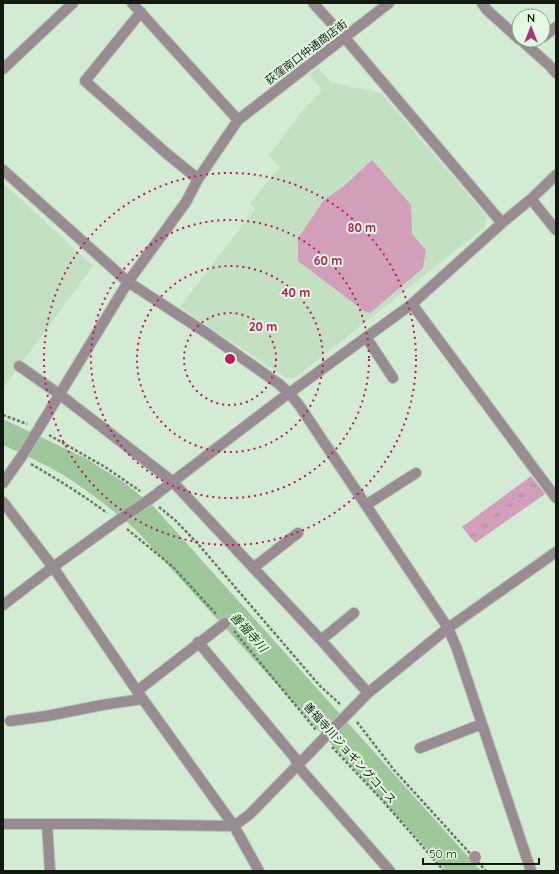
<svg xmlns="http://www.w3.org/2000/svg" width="559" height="874" viewBox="0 0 559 874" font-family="Quicksand,'Noto Sans JP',sans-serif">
  <defs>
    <pattern id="grass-tufts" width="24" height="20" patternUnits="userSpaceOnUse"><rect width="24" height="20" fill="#d19fb9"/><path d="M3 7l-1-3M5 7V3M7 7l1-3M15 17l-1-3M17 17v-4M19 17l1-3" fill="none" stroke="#b2889e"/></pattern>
  </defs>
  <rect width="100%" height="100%" fill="#d4ebd3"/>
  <path fill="#c4e0c2" d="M318,67L330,82L381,93L486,215L485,227L295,378H286L180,307L255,209L250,203L280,167L269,156L301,112L322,91L309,74Z
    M3,183L93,266L3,388Z"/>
  <path fill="url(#grass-tufts)" d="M531,476L545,494L475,543L462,527Z"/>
  <path fill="#d19fb9" d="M372,160L411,205L412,234L426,250L423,268L370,313L364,311L298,261V238L324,200L343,187Z"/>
  <path fill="#9fc79c" d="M3,419L87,459L125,483L154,507L481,871H447L135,529C115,512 95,496 74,482C52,467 27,456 3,445Z"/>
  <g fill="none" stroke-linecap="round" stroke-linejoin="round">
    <defs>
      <path id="minor" d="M132,3L238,120
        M313,3L345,38L502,223
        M482,3L487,10L519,39
        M141,12L85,81L166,153L198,179
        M543,37L556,27
        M521,40L549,65L556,73
        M3,69L73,3
        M3,170L128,282L208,334L279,384L289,393L299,405L448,628L457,649L531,871
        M531,199L556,230
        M412,304L556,498
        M366,337L393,378
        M19,366L59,394L172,481L321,640L368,693
        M3,483L22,456L128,282L186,202L198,179L238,120L389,3
        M3,502L53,567L137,691L234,826L259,871
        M366,505L416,473
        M253,568L298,533
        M3,605L53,567L117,521L150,499L281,399L412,304L502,223L531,199L556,175
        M321,640L354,613
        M198,642L295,758L297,765L303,772L390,871
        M137,691L225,623
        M10,721L47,716L102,705L142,699
        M420,748L482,724
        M3,824H94L234,826L250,814L368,693L448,628L556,552
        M47,824L50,871"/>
    </defs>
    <use href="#minor" stroke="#b1c5b0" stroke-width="12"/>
    <path stroke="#6a7969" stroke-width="2.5" stroke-dasharray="3 2" stroke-linecap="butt" d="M3,415L27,424
      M49,435L105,467L140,491
      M31,464C57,479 83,495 107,513
      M159,507L175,520L199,545L319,685L341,705
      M127,529L173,567L217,615
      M234,631L316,730
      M357,722L394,770L486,871
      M332,747L382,800L444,871"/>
    <use href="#minor" stroke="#988b91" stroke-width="10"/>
  </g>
  <circle fill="#a58b95" cx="475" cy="857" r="6"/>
  <g fill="none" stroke="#c2185b" stroke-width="2" stroke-dasharray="2 4">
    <circle cx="230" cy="359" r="46"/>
    <circle cx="230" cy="359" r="93"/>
    <circle cx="230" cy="359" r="139"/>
    <circle cx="230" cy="359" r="186"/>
  </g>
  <g text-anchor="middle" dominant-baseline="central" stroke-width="4" stroke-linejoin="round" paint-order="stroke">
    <g font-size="11" fill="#121911" stroke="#e2f8e0">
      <text transform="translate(306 52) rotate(-37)">荻窪南口仲通商店街</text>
      <text transform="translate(350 753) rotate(48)">善福寺川ジョギングコース</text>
    </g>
    <g font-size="12" font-style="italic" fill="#003c02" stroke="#e2f8e0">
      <text transform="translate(249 632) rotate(48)">善福寺川</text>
    </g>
  </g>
  <circle cx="230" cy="359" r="6" fill="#c2185b" stroke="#e2f8e0" stroke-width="2"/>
  <g font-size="12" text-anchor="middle" font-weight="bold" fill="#c2185b" stroke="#e2f8e0" stroke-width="4" stroke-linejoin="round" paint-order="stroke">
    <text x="362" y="232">80 m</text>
    <text x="328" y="265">60 m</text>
    <text x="296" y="297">40 m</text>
    <text x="263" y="331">20 m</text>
  </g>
  <rect width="559" height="874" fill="none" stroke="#121911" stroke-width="8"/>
  <g transform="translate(531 28)"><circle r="19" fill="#e2f8e0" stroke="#8f9f8d"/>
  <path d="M0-3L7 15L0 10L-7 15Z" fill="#ad307f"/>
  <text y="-6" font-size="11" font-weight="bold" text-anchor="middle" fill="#121911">N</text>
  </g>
  <path d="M423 858v6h116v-6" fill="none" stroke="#121911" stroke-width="2"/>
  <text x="429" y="858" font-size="12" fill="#121911" stroke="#e2f8e0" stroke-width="3" paint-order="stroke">50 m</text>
</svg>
